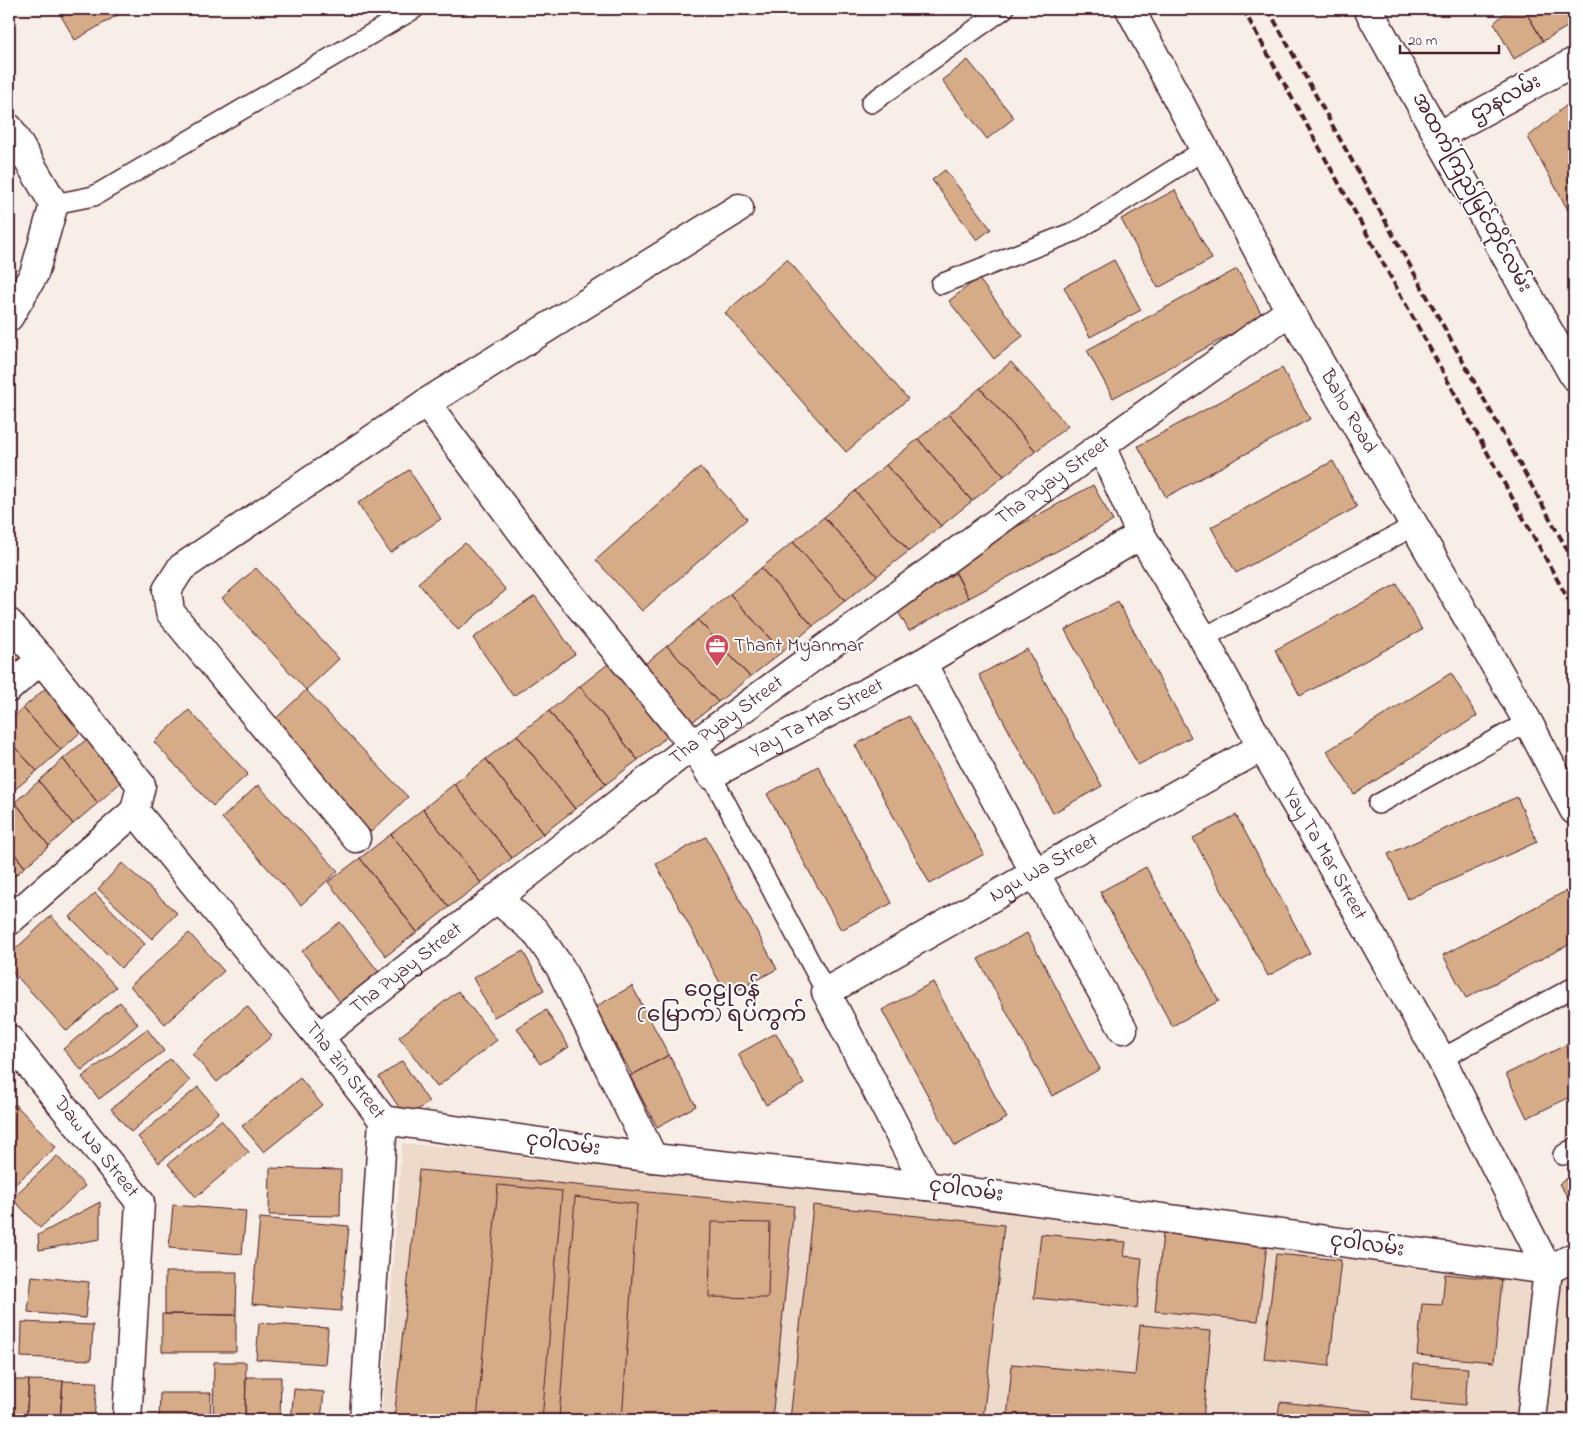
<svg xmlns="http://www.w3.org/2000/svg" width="1583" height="1429" viewBox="0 0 1583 1429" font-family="'Indie Flower','Noto Sans Myanmar',sans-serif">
  <rect width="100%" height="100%" fill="#f7eee7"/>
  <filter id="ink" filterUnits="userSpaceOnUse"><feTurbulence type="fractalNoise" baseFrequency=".02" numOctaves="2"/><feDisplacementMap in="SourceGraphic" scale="10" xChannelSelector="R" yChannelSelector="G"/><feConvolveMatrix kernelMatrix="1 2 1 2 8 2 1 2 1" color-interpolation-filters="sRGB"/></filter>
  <g filter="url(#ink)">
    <path fill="#eddaca" d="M402,1143L917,1187L1574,1267V1420H381Z"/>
    <path fill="#d6ab88" stroke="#4a1f2b" d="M57,9H128L75,40Z
      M1509,9H1524L1543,41L1514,59L1494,23Z
      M1524,9H1574V23L1543,41Z
      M968,60L1014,118L987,139L942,80Z
      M1574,99V221L1528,137Z
      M945,170L991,229L977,240L932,180Z
      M1175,190L1212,259L1158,288L1121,219Z
      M787,259L908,399L846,452L725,313Z
      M1114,260L1141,310L1090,337L1064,287Z
      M1237,269L1263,317L1113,398L1087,350Z
      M978,278L1023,336L994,359L949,301Z
      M1011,362L1068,426L1036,451L980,388Z
      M1282,368L1310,419L1166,497L1138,446Z
      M980,388L1036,451L1004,476L949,414Z
      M949,414L1004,476L972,501L918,439Z
      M918,439L972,501L941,526L886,465Z
      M1333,461L1357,507L1236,573L1211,527Z
      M886,465L941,526L909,551L855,491Z
      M700,467L747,519L642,611L596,560Z
      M409,470L441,519L390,553L358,503Z
      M1093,485L1113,521L969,598L950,563Z
      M855,491L909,551L877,576L824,517Z
      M824,517L877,576L845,601L793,542Z
      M793,542L845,601L813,626L761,568Z
      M465,543L506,590L458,630L418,583Z
      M256,568L339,659L306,690L222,598Z
      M761,568L813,626L782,652L730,594Z
      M956,573L969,598L909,631L895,606Z
      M1397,584L1422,630L1300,696L1275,650Z
      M730,594L782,652L750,677L698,620Z
      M535,596L575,654L513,696L473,638Z
      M1118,602L1191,737L1138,765L1065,630Z
      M698,620L750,677L718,702L667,646Z
      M9,642L27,662L9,678Z
      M667,646L718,702L686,727L636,671Z
      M1027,649L1102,786L1053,813L979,675Z
      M612,661L669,735L638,760L580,686Z
      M1451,673L1477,716L1354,794L1327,751Z
      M580,686L638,760L606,784L549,711Z
      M47,687L85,728L61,750L23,708Z
      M306,690L408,797L371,832L269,725Z
      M23,708L61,750L37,771L9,741V721Z
      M189,710L248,774L213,806L154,742Z
      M549,711L606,784L575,809L517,735Z
      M909,716L984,854L930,884L855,745Z
      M517,735L575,809L543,834L486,759Z
      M88,738L121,782L98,803L63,759Z
      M9,741L37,771L12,792L9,788Z
      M63,759L98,803L73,824L39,781Z
      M486,759L543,834L512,858L454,784Z
      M818,766L892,903L841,930L767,794Z
      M39,781L73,824L49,846L15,802Z
      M454,784L512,858L481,883L423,809Z
      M258,785L338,871L301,905L222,818Z
      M1517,797L1537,842L1408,899L1388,854Z
      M15,802L49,846L25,867L9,847V808Z
      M423,809L481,883L449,907L391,834Z
      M1236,815L1310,953L1268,976L1193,838Z
      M391,834L449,907L417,932L360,858Z
      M706,837L777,969L727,996L656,864Z
      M9,847L25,867L9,881Z
      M360,858L417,932L386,956L328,882Z
      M122,863L177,913L152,939L98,889Z
      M1146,867L1219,1001L1172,1026L1100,892Z
      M1570,889L1574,897V942L1466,998L1443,955Z
      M95,893L145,944L121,968L70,917Z
      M51,916L116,987L67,1031L9,968V955Z
      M340,922L385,980L346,1010L302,951Z
      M189,933L224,971L165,1024L130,986Z
      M1027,933L1100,1069L1052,1096L978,959Z
      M523,951L544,990L494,1017L473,978Z
      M933,982L1007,1118L955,1146L882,1010Z
      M632,986L669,1055L632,1075L595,1007Z
      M458,991L497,1040L437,1087L399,1037Z
      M120,1002L138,1024L82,1071L63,1049Z
      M247,1006L272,1036L217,1082L192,1054Z
      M546,1010L569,1047L540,1064L517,1028Z
      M147,1029L164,1051L99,1099L82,1077Z
      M776,1033L804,1084L766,1105L738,1054Z
      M1574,1041V1095L1527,1118L1506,1074Z
      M669,1055L696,1106L657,1127L630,1076Z
      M170,1059L190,1081L131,1132L111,1109Z
      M402,1061L429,1102L406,1118L379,1077Z
      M300,1078L322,1105L264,1152L242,1126Z
      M198,1087L219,1112L159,1163L138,1137Z
      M15,1104L56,1147L9,1190V1110Z
      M221,1120L249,1152L196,1197L168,1164Z
      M57,1156L85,1186L40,1228L12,1198Z
      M270,1168L341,1170L340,1216L269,1215Z
      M419,1170L794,1206L772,1420H394Z
      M1574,1174V1206L1559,1184Z
      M498,1185L562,1191L542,1420H477Z
      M575,1197L637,1204L622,1420H559Z
      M100,1202V1239L39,1250L38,1235Z
      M173,1205L246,1211L242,1254L169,1248Z
      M813,1205L1004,1225L983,1420H790Z
      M260,1218L349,1226L341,1311L252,1304Z
      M711,1222L770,1223L768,1298L709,1297Z
      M1163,1233L1267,1244L1258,1321L1155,1311Z
      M1041,1234L1126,1242L1124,1256L1142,1258L1137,1308L1034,1298Z
      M1276,1254L1341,1260L1329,1366L1264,1359Z
      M165,1272H237L236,1315L165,1314Z
      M1445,1274L1502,1280L1494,1362L1417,1355L1422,1304L1442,1305Z
      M32,1276L89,1282L85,1318L28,1312Z
      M162,1314L236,1315V1352H162Z
      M22,1322L93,1325L91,1360L21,1357Z
      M259,1323L328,1328L325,1364L256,1359Z
      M1140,1325L1211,1331L1203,1420H1007L1012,1364L1135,1375Z
      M214,1362H246L245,1420H213Z
      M1414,1364L1468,1368L1465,1405L1411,1400Z
      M246,1377H281L280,1420H245Z
      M9,1380H29L26,1420H9Z
      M29,1380L63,1381L60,1420H26Z
      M63,1381L97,1382L94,1420H60Z
      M294,1389L324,1392L321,1420H291Z
      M160,1393H211L210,1420H159Z
      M1280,1402L1372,1411L1371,1420H1277Z
      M1394,1412L1474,1420H1393Z"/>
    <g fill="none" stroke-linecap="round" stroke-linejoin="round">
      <defs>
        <path id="lane" d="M871,103L1004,9
          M54,204L94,196L414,9
          M941,284L1076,231L1176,168L1205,149
          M1203,638L1414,526
          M711,775L826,992
          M1378,804L1528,722
          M1441,1059L1574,987
          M1563,1155L1574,1148"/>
        <g id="street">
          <path d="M9,128L54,204L34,274L9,317"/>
          <path d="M1438,136L1574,62"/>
          <path id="s1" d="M426,403L554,575L693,745L711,775L922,663L1141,535"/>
          <path id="s2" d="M1101,446L1141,535L1203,638L1262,747L1313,833L1441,1059L1548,1270L1531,1420"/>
          <path d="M9,623L41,659L141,785L135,811"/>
          <path d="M922,663L1035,873L1123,1029"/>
          <path d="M9,688L41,659"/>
          <path id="s3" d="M135,811L319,1037L383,1120L364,1420"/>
          <path d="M356,838L170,612L167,590L181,568L426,403L739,208"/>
          <path d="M496,898L535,931L560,967L653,1158"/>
          <path d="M9,921L135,811"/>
          <path id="s4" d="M319,1037L693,745L1101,446L1290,311"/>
          <path id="s5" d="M9,1039L140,1202L127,1420"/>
          <path d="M383,1120L653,1158L926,1186L1548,1270L1574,1257"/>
          <path id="s6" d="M926,1186L826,992L1035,873L1262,747"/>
        </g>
        <g id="secondary">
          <path id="s7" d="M1130,9L1290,311L1528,722L1574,810"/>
          <path d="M1368,9L1438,136L1574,376"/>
        </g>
      </defs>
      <use href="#lane" stroke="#4a1f2b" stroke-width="22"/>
      <use href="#street" stroke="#4a1f2b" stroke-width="31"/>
      <use href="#secondary" stroke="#4a1f2b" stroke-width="31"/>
      <use href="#lane" stroke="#fff" stroke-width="19"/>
      <use href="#street" stroke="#fff" stroke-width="28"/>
      <use href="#secondary" stroke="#fff" stroke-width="28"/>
      <path stroke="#4a1f2b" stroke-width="4" stroke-dasharray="8 4" stroke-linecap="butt" d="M1243,9L1574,610
        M1268,9L1574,562"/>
    </g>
  </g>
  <defs>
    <symbol id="office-pin" viewBox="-11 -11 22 30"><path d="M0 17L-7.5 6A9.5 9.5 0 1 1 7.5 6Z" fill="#d1495b" stroke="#fff"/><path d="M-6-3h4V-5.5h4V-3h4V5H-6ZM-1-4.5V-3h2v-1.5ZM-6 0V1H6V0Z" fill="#fff"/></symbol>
  </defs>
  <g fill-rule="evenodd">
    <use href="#office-pin" x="703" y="632" width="28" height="38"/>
  </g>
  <g text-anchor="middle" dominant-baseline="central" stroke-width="4" stroke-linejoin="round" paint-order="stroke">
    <g font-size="20" fill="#4a1f2b" stroke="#fff">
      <text transform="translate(1506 99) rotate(-28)">ဌာနလမ်း</text>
      <text transform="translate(1471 193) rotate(61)">အထက်ကြည်မြင်တိုင်လမ်း</text>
      <text stroke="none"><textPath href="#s7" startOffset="458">Baho Road</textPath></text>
      <text stroke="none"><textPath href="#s4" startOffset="921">Tha Pyay Street</textPath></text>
      <text stroke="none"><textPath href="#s1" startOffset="589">Yay Ta Mar Street</textPath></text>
      <text stroke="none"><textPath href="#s4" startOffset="516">Tha Pyay Street</textPath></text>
      <text stroke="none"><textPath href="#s2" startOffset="466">Yay Ta Mar Street</textPath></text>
      <text stroke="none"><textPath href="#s6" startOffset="469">Ngu Wa Street</textPath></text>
      <text stroke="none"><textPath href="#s4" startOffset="111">Tha Pyay Street</textPath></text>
      <text stroke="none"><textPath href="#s3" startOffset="334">Tha Zin Street</textPath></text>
      <text transform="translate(563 1145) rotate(8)">ငုဝါလမ်း</text>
      <text stroke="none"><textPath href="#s5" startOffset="139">Daw Na Street</textPath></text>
      <text transform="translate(966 1191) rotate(8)">ငုဝါလမ်း</text>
      <text transform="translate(1367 1246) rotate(8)">ငုဝါလမ်း</text>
    </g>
    <g font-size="20" fill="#4a1f2b" stroke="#fff" text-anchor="start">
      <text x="734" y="646">Thant Myanmar</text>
    </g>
    <g font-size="22" fill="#4a1f2b" stroke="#fff">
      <text x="722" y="991">ဝေဠုဝန်<tspan x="722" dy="25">(မြောက်) ရပ်ကွက်</tspan></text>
    </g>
  </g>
  <rect width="1583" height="1429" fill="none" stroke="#fff" stroke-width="30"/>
  <rect x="15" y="15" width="1553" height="1399" fill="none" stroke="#4a1f2b" stroke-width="2" filter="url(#ink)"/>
  <path d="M1400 45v8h99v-8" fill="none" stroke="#4a1f2b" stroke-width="2.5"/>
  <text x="1408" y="45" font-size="15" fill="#4a1f2b" stroke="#ffffff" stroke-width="4" paint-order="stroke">20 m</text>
</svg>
